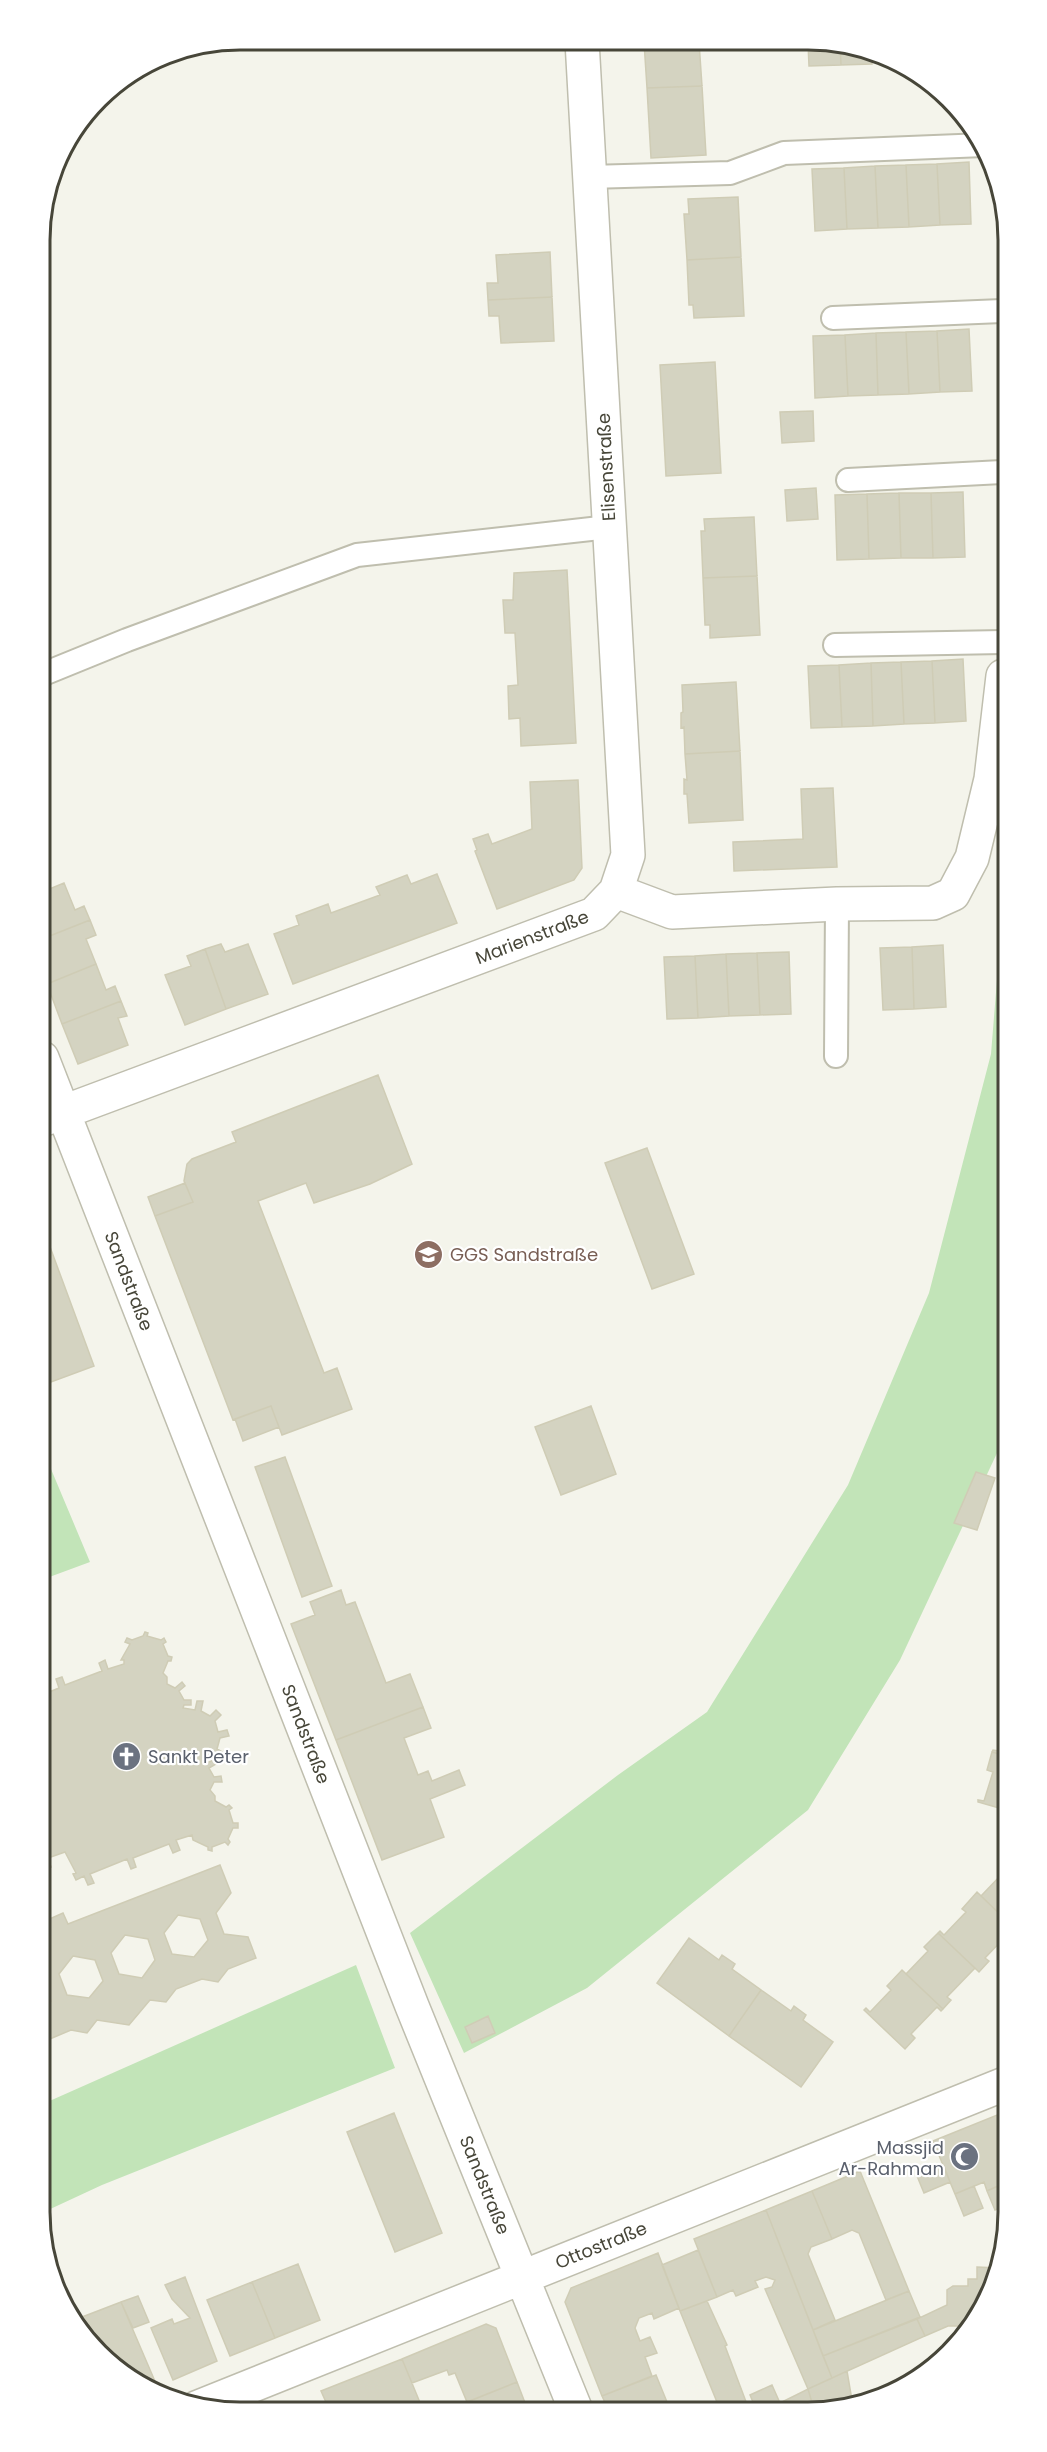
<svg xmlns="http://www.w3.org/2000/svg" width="1047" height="2452" viewBox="0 0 1047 2452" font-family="Poppins,sans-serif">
  <rect width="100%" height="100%" fill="#f4f4eb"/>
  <path fill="#c2e4b8" d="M1003,906L1005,1436L900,1660L808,1810L587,1988L464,2053L410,1933L618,1775L707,1712L848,1485L929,1293L991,1054Z
    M43,1450L90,1562L44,1579Z
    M356,1965L395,2068L102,2185L46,2211L45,2103Z"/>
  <path fill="#d4d3c1" stroke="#cfccb5" stroke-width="1.5" fill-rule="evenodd" d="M644,42H699L702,86L647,88Z
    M808,43H840L841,65L809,66Z
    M840,43H847L872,55V64L841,65Z
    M702,86L706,155L651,158L647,88Z
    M969,162L971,224L940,225L937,164Z
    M937,164L940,225L909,227L906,165Z
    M906,165L909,227L878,228L875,166Z
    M875,166L878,228L847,229L844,168Z
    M844,168L847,229L815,231L812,169Z
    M738,197L741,257L687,260L684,214H689L688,199Z
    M550,252L552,297L488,300L487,283H498L496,255Z
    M741,257L744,316L694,318L693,305H689L687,260Z
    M552,297L554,341L501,343L499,316H489L488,300Z
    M969,329L972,391L940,392L937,331Z
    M937,331L940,392L909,394L906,332Z
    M906,332L909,394L878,395L876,333Z
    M876,333L878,395L848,396L845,335Z
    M845,335L848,396L815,398L813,336Z
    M715,362L721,473L666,476L660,365Z
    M813,411L814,441L782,443L780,412Z
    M816,488L818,519L787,521L785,490Z
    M963,492L965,557L933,558L931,493Z
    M899,493H931L933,558H901Z
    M899,493L901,558L869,559L867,494Z
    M867,494L869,559L837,560L835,495Z
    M754,517L757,576L703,578L701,531H705L704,519Z
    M567,570L576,743L521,746L520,718L509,719L508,686L518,685L515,633H505L503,600H513L514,573Z
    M757,576L760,635L710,638V625H705L703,578Z
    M963,659L966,721L935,723L932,661Z
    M932,661L935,723L904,724L901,662Z
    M901,662L904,724L873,726L871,663Z
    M871,663L873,726L842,727L839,665Z
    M839,665L842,727L811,728L808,666Z
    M736,682L740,751L685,754L684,727L681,728V713L683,712L682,685Z
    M740,751L743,820L689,823L687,794H684V779L687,780L685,754Z
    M578,780L582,868L574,880L497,909L475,851L477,850L473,839L488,834L492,844L532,829L530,782Z
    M833,788L837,867L734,871L733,842L803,839L801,789Z
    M437,874L457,923L293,984L274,934L299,925L296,916L328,904L331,913L380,895L376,887L407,875L411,884Z
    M64,883L75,910L84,906L90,920L42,939V892Z
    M90,920L96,935L86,939L96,964L47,984L42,971V939Z
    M221,944L225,952L248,944L268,994L226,1009L205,949Z
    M943,945L946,1007L914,1009L912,947Z
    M912,947L914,1009L883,1010L880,948Z
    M205,949L226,1009L185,1025L165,975L191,966L187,956Z
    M789,952L791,1014L760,1015L757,953Z
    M757,953L760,1015L729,1016L726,954Z
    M726,954L729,1016L698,1018L695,956Z
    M695,956L698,1018L667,1019L664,957Z
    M96,964L106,990L115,986L121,1001L62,1024L47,984Z
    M121,1001L127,1016L118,1018L128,1045L78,1064L62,1024Z
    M378,1075L412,1164L370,1184L314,1203L306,1183L258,1201L324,1373L337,1368L352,1409L282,1435L271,1406L233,1420L155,1216L193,1202L184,1181L187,1164L192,1159L236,1142L232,1132Z
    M647,1148L694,1274L652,1289L605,1163Z
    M185,1183L193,1202L155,1216L148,1197Z
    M43,1228L94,1366L43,1385Z
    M271,1406L279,1427L243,1441L235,1419Z
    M591,1406L616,1474L561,1495L535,1427Z
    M285,1457L332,1586L302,1597L255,1467Z
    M976,1472L995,1478L977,1530L954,1523Z
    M341,1590L346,1605L355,1602L386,1683L410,1674L423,1707L336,1740L291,1624L315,1615L310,1602Z
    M145,1632L148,1633L147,1636L161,1640L164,1638L166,1642L163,1644L168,1656L172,1657L171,1661H168L163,1673L167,1677V1684L175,1688L182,1682L185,1686L179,1691L184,1700H191V1705H184L183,1708L195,1710L197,1701H203L201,1711L210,1716L216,1710L221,1715L215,1721L218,1732L227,1730L229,1736L220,1738L217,1749L224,1753L220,1759L213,1754L205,1760L204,1764L214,1760L216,1764L209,1768L214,1777L221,1776L222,1782H214L210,1790L215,1796V1801L226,1807L229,1805L232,1808L229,1810L233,1823H238V1828H233L228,1839L230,1842L228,1845L225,1842L212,1847V1851L208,1850V1847L193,1840L192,1835L176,1840L180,1850L173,1853L169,1844L133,1858L136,1867L131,1869L127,1859L90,1874L94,1883L88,1885L84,1876L76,1880L73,1874L76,1873L65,1852L48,1858L51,1867L46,1869L45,1865L44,1694L59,1688L56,1679L62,1677L65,1685L102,1671L99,1663L105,1660L108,1669L124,1664V1660H121L130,1644L125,1642L127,1638L132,1640L143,1636Z
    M423,1707L431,1728L404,1738L418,1775L428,1771L432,1781L459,1770L465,1785L430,1799L444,1837L382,1860L336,1740Z
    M1006,1726V1756L992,1752L993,1750L999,1751Z
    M992,1752L1006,1756V1810L978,1802V1800L984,1801L993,1772L987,1770Z
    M1006,1863L1007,1921L981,1896L1002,1874L999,1871Z
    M220,1865L231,1893L216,1913L224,1934L248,1937L256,1958L228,1969L218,1982L202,1979L176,1989L166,2002L150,2000L129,2025L97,2020L87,2033L71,2030L45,2041V2008L51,2001L45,1986V1932L48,1931L45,1921L63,1913L68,1924ZM178,1915L200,1919L208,1940L194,1957L172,1954L164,1933ZM125,1935L148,1939L155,1960L142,1978L119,1974L111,1953ZM73,1956L95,1960L103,1981L89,1998L67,1995L59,1974Z
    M977,1892L1007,1921V1935L985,1958L989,1961L979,1972L938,1933L940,1931L944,1935L966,1912L962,1909Z
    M938,1933L975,1968L947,1997L951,2000L943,2009L906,1974L928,1951L924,1947Z
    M689,1938L719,1960L722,1955L735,1964L732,1969L761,1990L729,2036L657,1983Z
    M902,1970L943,2009L941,2011L937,2007L911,2034L915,2038L905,2049L864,2010L866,2008L870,2012L891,1990L887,1986Z
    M761,1990L791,2011L794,2006L806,2015L803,2020L833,2042L801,2087L729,2036Z
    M488,2016L495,2033L472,2043L465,2027Z
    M1007,2111V2182L987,2191L984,2182L955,2194L933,2141Z
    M394,2113L442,2233L395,2252L347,2132Z
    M944,2166L950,2182L924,2193L917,2176Z
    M860,2171L909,2291L886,2300L859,2233L852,2230L832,2239L812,2191Z
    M1007,2182L1008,2204L995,2210L987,2191Z
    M974,2186L983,2208L964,2216L955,2194Z
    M812,2191L832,2239L811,2247L808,2254L835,2320L813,2330L766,2210Z
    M766,2210L832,2378L808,2389L765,2289L772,2287L775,2280L766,2277L755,2281L758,2287L736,2296L733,2290L717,2297L694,2239Z
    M698,2250L717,2297L680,2311L662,2265Z
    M658,2253L679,2308L654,2319L652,2313L639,2318L635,2328L640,2341L650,2337L657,2353L645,2357L652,2376L602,2396L565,2302L571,2288Z
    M298,2264L320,2320L275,2338L252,2282Z
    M977,2267L998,2268L993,2289L970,2326H948L925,2336L917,2319L947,2305V2290L953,2286H968V2279H977Z
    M185,2277L217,2361L173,2380L151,2328L172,2319L174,2324L190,2318L172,2299L165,2285Z
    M252,2282L275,2338L230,2356L207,2300Z
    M909,2291L920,2317L823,2356L813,2330Z
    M138,2296L149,2322L133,2328L121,2302Z
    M707,2301L727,2345L725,2346L748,2407H719L680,2311Z
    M121,2302L157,2386L147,2390L98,2355L77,2319Z
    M917,2319L925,2336L832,2378L823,2356Z
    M486,2324L496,2328L517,2382L467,2402L455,2373L449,2375L447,2370L412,2383L402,2359Z
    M402,2359L421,2405L413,2408L329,2409L321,2391Z
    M847,2371L853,2406H813L808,2389Z
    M656,2375L669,2407H607L602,2396Z
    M517,2382L527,2408H467L465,2403Z
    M772,2385L780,2403L770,2407H755L750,2395Z
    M808,2389L813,2406L770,2407L780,2403Z"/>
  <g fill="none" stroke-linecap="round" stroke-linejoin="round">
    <defs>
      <path id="service" d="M589,177L730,173L784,153L984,145
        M833,318L1002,311
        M848,480L1002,472
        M835,645L1003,642
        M41,675L127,640L357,555L609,527
        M836,1056L837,904"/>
      <path id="minor" d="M616,891L672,912L837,904L933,903L953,894L972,858L991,779L1003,676
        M42,1058L412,2006L575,2408
        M42,1120L594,914L616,891L628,855L582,41
        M196,2408L1007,2083"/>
    </defs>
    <use href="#service" stroke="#bfbeae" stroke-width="26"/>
    <use href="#minor" stroke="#bfbeae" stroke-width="36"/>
    <use href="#service" stroke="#fff" stroke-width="22"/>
    <use href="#minor" stroke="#fff" stroke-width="33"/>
  </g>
  <defs>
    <symbol id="school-disc" viewBox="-11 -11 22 22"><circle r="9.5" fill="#8d6e63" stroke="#fff"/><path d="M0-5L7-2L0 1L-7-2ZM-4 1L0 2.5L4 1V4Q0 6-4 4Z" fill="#fff"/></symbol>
    <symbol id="church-disc" viewBox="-11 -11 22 22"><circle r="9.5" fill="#6b7280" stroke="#fff"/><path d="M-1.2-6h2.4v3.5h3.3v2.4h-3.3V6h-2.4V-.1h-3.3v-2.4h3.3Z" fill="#fff"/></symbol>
    <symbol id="mosque-disc" viewBox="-11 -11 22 22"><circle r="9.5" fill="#6b7280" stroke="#fff"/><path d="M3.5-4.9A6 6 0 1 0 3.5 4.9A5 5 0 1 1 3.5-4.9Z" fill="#fff"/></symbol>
  </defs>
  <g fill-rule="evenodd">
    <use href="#school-disc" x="412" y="1238" width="33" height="33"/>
    <use href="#church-disc" x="110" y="1740" width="33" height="33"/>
    <use href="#mosque-disc" x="948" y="2140" width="33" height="33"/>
  </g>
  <g text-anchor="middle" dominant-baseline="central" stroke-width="4.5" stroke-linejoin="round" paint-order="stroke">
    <g font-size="18" fill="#474639" stroke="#fff">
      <text transform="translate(606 467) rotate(-93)">Elisenstraße</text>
      <text transform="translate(532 937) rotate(-21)">Marienstraße</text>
      <text transform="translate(129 1281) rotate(69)">Sandstraße</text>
      <text transform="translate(306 1734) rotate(69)">Sandstraße</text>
      <text transform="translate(485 2185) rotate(68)">Sandstraße</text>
      <text transform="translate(601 2245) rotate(-22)">Ottostraße</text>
    </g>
    <g font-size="18" fill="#785e54" stroke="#fff" text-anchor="start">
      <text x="450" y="1254">GGS Sandstraße</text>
    </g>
    <g font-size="18" fill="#5b616d" stroke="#fff" text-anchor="start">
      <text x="148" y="1756">Sankt Peter</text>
      <text x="944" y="2147" text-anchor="end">Massjid<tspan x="944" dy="21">Ar-Rahman</tspan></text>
    </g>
  </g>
  <path d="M0 0H1047V2452H0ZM240 50H808A190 190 0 0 1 998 240V2212A190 190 0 0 1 808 2402H240A190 190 0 0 1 50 2212V240A190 190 0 0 1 240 50Z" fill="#fff" fill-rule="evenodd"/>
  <path fill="none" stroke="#474639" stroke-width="3" d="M240 50H808A190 190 0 0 1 998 240V2212A190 190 0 0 1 808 2402H240A190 190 0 0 1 50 2212V240A190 190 0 0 1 240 50Z"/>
</svg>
